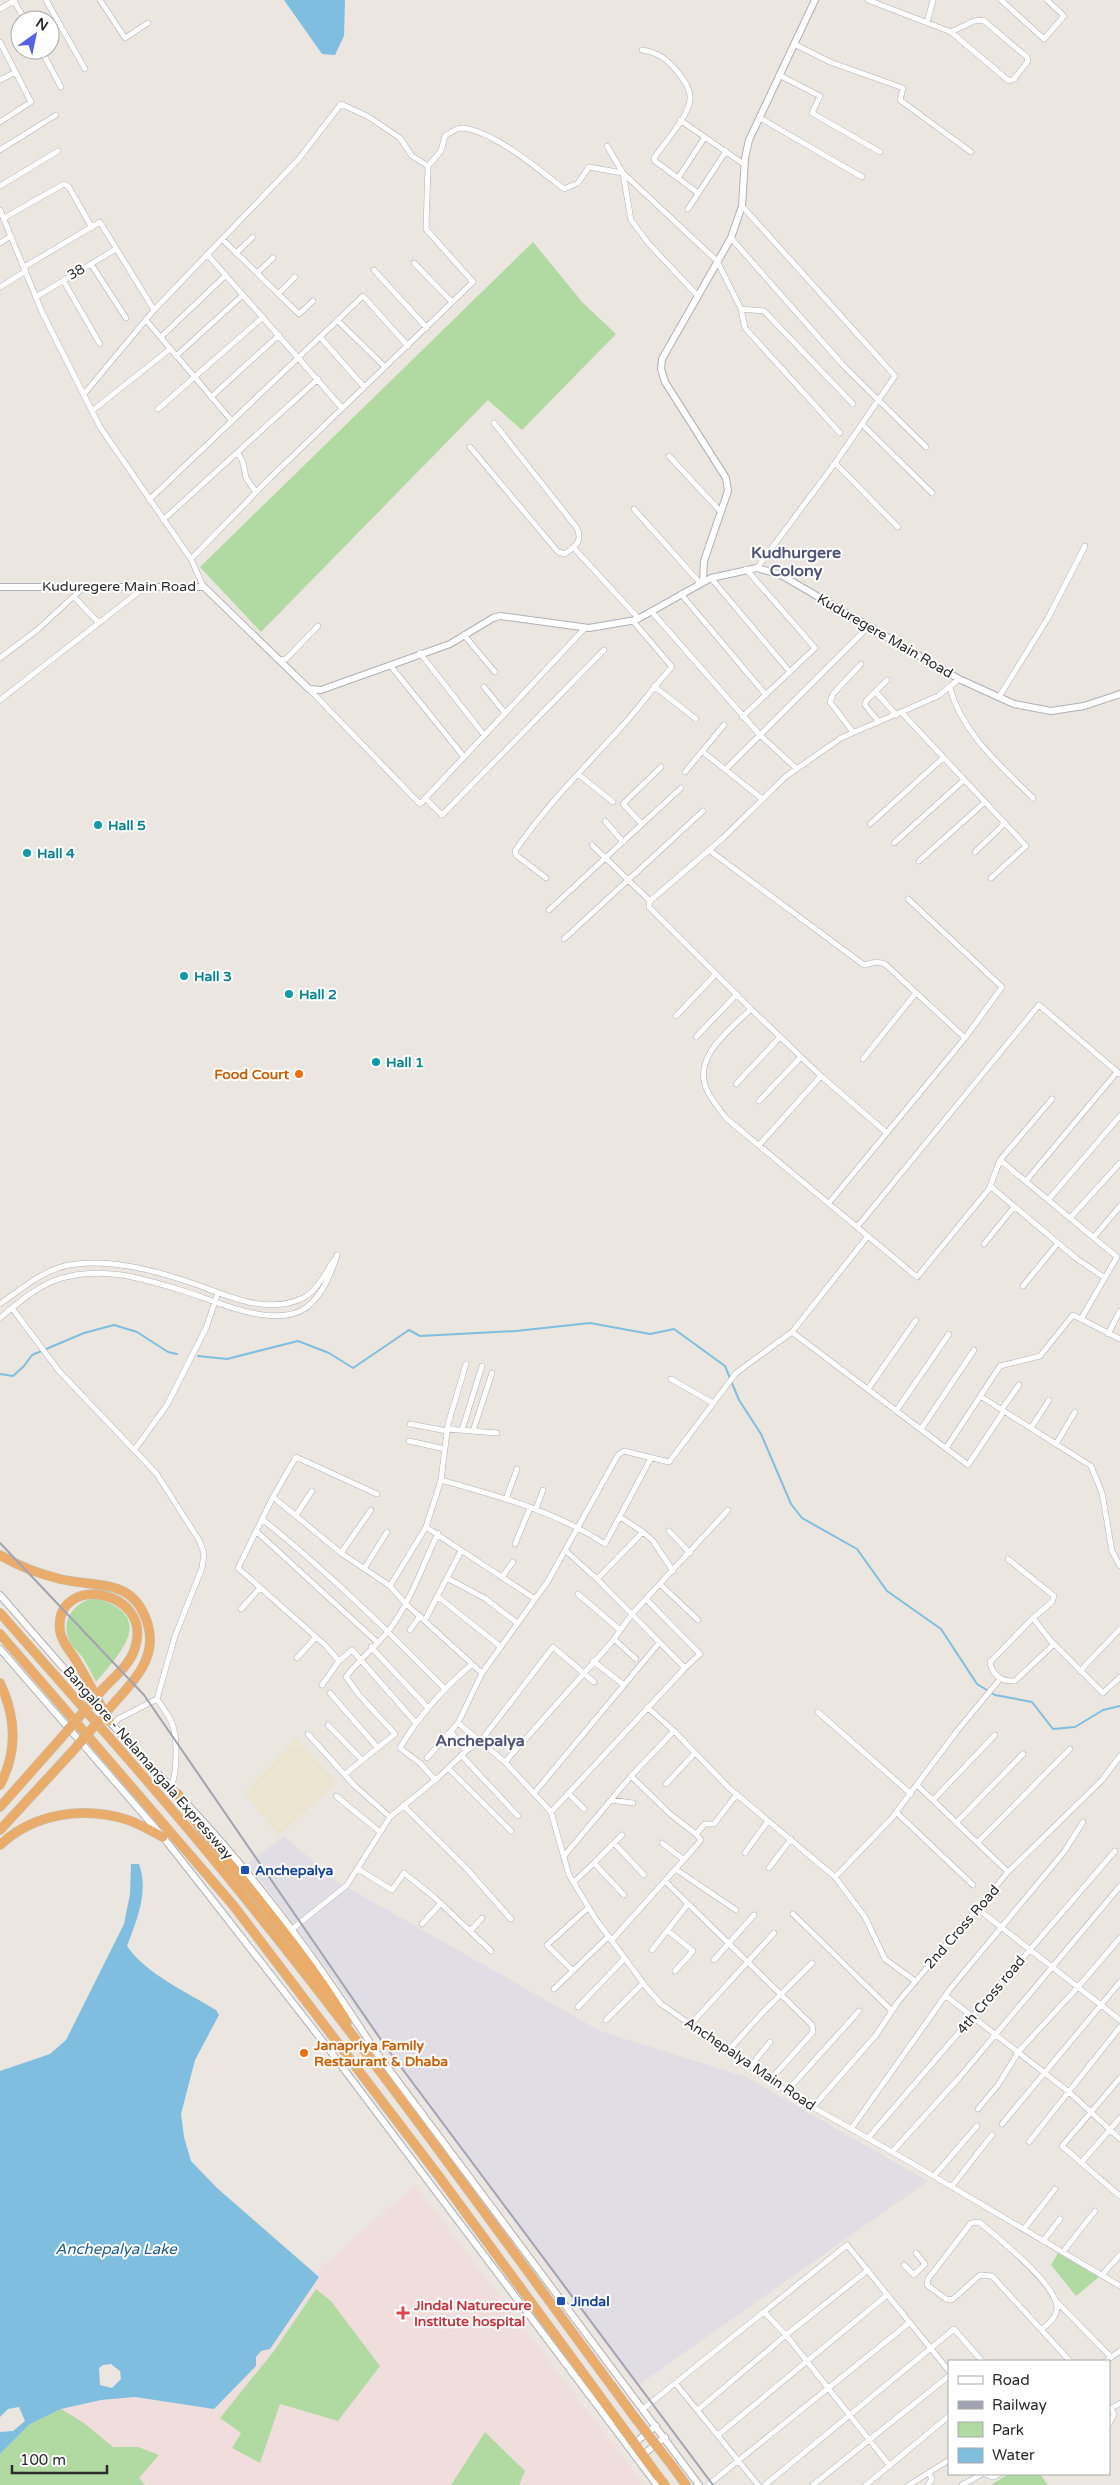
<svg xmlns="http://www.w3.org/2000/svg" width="1120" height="2485" viewBox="0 0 1120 2485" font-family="'Varela Round',sans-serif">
  <rect width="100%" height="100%" fill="#ebe6df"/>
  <path fill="#e0dee4" d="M284,1836L336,1881L600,2031L746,2077L928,2181L637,2386L248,1863Z"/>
  <path fill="#eae4d0" d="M296,1739L337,1782L279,1836L244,1793Z"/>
  <path fill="#f0dedd" d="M415,2185L644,2485H0V2454L61,2409L101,2400L135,2397L215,2409L261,2351L270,2349L319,2277V2269Z"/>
  <path fill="#b1daa2" d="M533,242L583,303L616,334L522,430L488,400L261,632L200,567Z
    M95,1598C157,1616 122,1651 96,1682C92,1674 88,1666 83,1658C79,1652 72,1647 69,1640C60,1619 76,1601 95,1598Z
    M1058,2253L1099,2277L1076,2296L1051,2265Z
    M316,2289L331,2301L380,2366L338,2421L280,2404L260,2463L232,2448L241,2433L220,2418L274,2351Z
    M61,2409L84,2423L113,2447H138L159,2455L139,2478L145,2485H0V2454L30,2424Z
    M485,2432L525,2471L519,2485H451Z
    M1008,2474H1040L1048,2485H991Z"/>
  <path fill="#7fbedf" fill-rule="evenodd" d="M284,0H345L344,36L335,55L322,54Z
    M131,1864H139C149,1891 137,1920 127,1946C145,1973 188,1993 216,2010L219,2015L195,2060L181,2114L184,2137L191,2161L217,2188L319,2277L270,2349L261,2351L256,2357V2366L214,2409L135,2397L101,2400L61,2409L30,2424L0,2454V2432L13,2431L25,2421L19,2407L8,2409L0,2417V2071L50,2054L66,2040L124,1924L130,1894ZM111,2364L120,2371L121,2379L112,2388L100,2385L99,2368L103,2365Z"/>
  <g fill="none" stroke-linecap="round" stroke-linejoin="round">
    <path stroke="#7fbedf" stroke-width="2" d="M198,1356L227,1359L298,1341L329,1353L353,1368L409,1330L420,1336L516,1331L590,1323L650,1334L674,1329L725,1366L739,1400L761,1434L791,1504L802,1518L857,1549L887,1591L941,1629L977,1684L995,1695L1032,1702L1053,1729L1075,1727L1103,1710L1120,1706
      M0,1374L13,1376L24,1366L32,1355L84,1333L114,1325L137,1332L168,1352L177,1354"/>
    <defs>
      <path id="minor" d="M46,0L85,69
        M100,0L125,38L148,23
        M868,0L951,32L1009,81L1014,79L1028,61L1027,57L983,20L974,21L951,32
        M1001,0L1044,39L1064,16L1047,0
        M14,1L25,20
        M0,9L15,0
        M927,23L933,0
        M0,42L31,102L0,122
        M794,44L830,62L903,88L900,100L971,152
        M41,50L61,87
        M642,50C657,52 667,59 677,71C683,79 691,89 690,99C690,114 663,145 654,158L655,161L698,193
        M779,75L820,96L812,113L880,152
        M0,80L16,72
        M760,118L862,177
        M680,120L745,165
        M607,146L623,173L631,220L649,244L697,295
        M0,150L56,115
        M678,178L705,137
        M0,186L58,151
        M742,206L895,376L835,463L757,568
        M688,209L726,151
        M0,210L42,312L100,427L191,559L203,586
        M4,218L64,184L69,187L92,228
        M731,238L842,364L926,447
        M222,239L299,314L313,301
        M0,243L11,236
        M236,253L253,237
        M207,254L342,408
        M414,263L452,302
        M91,264L126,318
        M24,267L100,222L154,310
        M374,270L427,328
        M257,273L273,258
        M63,280L100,344
        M0,287L26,271
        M278,294L295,277
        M36,297L116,249
        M741,309L745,328L840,433
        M146,320L232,421
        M337,320L385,367
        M161,337L226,275
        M320,337L364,387
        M176,356L243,295
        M84,394L154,310L298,160L341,104L369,117L400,138L412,156L428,166L441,151L445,136C450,133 456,128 462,128C492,130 540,170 564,189L578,183L589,167L623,173L717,261L741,309L764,311L853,404
        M211,397L279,335
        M158,409L263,317
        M92,411L170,349
        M862,424L932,493
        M470,447L558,552L565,554C575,546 583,542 577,528L494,423
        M238,453L243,462L246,478L256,492
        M669,456L721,512
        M835,463L898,527
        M149,500L363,296L408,346
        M634,509L700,583
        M163,520L318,379
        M573,547L639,619
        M191,559L270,478L473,282L426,229L428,166
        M711,578L790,672
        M681,594L766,695
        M74,597L99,623
        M651,611L760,735L797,769
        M464,635L495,672
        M420,653L484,735
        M0,658L37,630L85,586
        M280,660L286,659L318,626
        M390,665L464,757
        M959,679L938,696L841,738L785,777L723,838L650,901L649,907L751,1009C730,1030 690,1058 708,1092C713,1102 720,1110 726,1118L917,1277L989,1189L1000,1160
        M654,686L696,719
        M484,687L505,713
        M950,688C962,733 1001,766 1033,798
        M309,689L420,804L585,628
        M876,692L896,715
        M999,697L1048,618L1085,546
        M0,700L145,587
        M902,713L1026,846L991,878
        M742,717L815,648L746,569
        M878,721L865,705L866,701L887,680
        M853,732L830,702L833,694L861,664
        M702,751L761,798
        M726,769L869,626
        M685,772L724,725
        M578,774L613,802
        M425,798L442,815L604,650
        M605,821L623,842
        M642,824L623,804L661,767
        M870,824L943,758
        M894,843L964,780
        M592,845L650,901
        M709,850L864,965L877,962L885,964L965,1038
        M975,852L1005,823
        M919,861L985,802
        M546,878L516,855L515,851C546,805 588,764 625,723C641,705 655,685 672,667L633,621
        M549,910L681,788
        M564,939L703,811
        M751,1009L821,1076
        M676,1016L716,974
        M696,1037L737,994
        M863,1059L915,994
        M736,1084L780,1037
        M1052,1099L1000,1160L1117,1257L1081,1319L1120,1339
        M759,1101L801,1057
        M759,1145L821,1076L887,1133
        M1026,1181L1117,1072
        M990,1186L1077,1259L1105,1278
        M1049,1199L1120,1116
        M829,1203L965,1038L1002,987L908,899
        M1070,1218L1120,1163
        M857,1227L1039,1005L1120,1074
        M1094,1237L1120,1206
        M984,1244L1014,1207
        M1023,1286L1058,1243
        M0,1304C21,1289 43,1270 69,1265C108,1258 153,1270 189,1282C225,1294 265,1316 303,1298C317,1291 326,1272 334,1260
        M12,1308L59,1371L156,1473L199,1540L204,1553L202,1568L175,1636L157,1699L118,1719L113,1725
        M0,1318C20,1301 44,1280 71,1276C89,1272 109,1273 128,1276C147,1280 168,1286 187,1292C218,1302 276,1330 307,1307C323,1294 331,1274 337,1255
        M792,1332L968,1465L1004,1411
        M1108,1334L1120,1311
        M671,1379L713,1403
        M868,1389L916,1320
        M980,1396L1091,1466L1102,1493L1112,1551L1120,1566
        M1002,1409L1019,1385
        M896,1411L949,1334
        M410,1424L447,1431
        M1031,1428L1049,1400
        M447,1429L497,1433
        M921,1429L974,1350
        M462,1430L482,1366
        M473,1431L492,1373
        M409,1441L445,1449
        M1056,1444L1075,1412
        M946,1448L1000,1366L1040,1356L1073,1315L1081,1319
        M135,1449L167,1405L206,1328L218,1293
        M441,1480C498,1496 555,1511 605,1544L651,1458
        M273,1497L296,1457L377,1494
        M506,1499L517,1469
        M536,1509L543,1490
        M296,1515L312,1491
        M262,1519C327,1571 386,1629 444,1688
        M426,1527L535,1599
        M256,1531L377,1642
        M669,1531L690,1553
        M643,1532L653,1541L673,1571
        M515,1544L530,1508
        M341,1553L371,1510
        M1008,1559L1054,1596L1052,1602L1033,1618L990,1662C992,1675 1002,1682 1015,1681L1054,1644
        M364,1569L387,1532
        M502,1577L513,1562
        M447,1578L486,1599L517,1623
        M597,1579L643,1532L620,1517
        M660,1584L698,1620
        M390,1586L426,1527L441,1480L448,1424L466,1364
        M578,1594L620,1630
        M437,1596L501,1647
        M646,1599L700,1654L685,1668
        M241,1609L260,1588
        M1033,1618L1050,1640L1103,1693L1120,1677
        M425,1620L461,1551
        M410,1630L420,1616
        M614,1639L636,1659
        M371,1647L428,1708
        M297,1658L316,1637
        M339,1661L325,1645L238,1568L273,1497L341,1553L390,1586L406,1604L482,1673L458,1723L505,1762L551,1812L569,1875L595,1918L646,1987L661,2004L795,2097L908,2161L1120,2286
        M593,1661L624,1685
        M1080,1671L1120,1629
        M482,1673L548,1581L618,1455L624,1451L669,1462L736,1373L792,1332L868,1236
        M322,1685L339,1661L352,1650L415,1722
        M330,1693L377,1747
        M157,1699C162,1707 168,1714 172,1723C178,1738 177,1773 171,1787
        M647,1707L674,1731L729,1788L835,1877L865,1917L885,1959L915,1981
        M818,1712L911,1794
        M328,1725L362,1760
        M451,1732L466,1751
        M308,1734L354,1785L390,1817
        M461,1755L518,1816
        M427,1758L458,1723
        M505,1762L611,1643L632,1614L728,1510
        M448,1768L511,1831
        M345,1774L395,1734L360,1696L346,1677C359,1659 378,1645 390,1629C411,1600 423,1565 438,1533
        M631,1776L670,1814L696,1834
        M435,1780L421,1764L400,1748C419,1715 443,1689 472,1664
        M666,1784L695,1753
        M917,1785L1008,1872
        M535,1792L659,1643
        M568,1793L584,1809
        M336,1796L380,1832
        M934,1799L995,1735
        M611,1800L633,1803
        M403,1805L466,1868L511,1919
        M551,1812L685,1668L597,1579L566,1551
        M896,1812L973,1885
        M956,1823L1023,1754
        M978,1842L1070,1749
        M614,1843L622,1835
        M662,1843L684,1860
        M745,1853L768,1821
        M564,1856L631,1776L674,1731
        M769,1868L791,1839
        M358,1869L392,1890L404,1873L434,1897L491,1951
        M677,1870L736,1910
        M835,1877L891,1819L957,1731L1000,1679
        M574,1882L594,1863
        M666,1882L812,2025L813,2032L770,2080
        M624,1895L594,1863L614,1843L644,1875
        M978,1909L1120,2020
        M793,1914L892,2011
        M422,1924L441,1903
        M291,1930L347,1885L390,1817L440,1776L466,1751L480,1742L553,1647L594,1682
        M470,1931L482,1918
        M668,1931L693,1951L675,1971
        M612,1940L696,1846L701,1840L696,1834L705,1824H714L737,1794
        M652,1950L688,1904
        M714,1960L754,1915
        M572,1970L547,1945L589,1907
        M554,1989L609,1936
        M946,1996L1069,2092L1120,2139
        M578,2007L625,1958
        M606,2020L643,1983
        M690,2025L774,1933
        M728,2051L764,2011L812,1963
        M750,2067L770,2042
        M1120,2078L1062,2146L1120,2196
        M787,2091L859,2011
        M813,2107L876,2035L898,2002L1008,1872L1102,1780L1120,1756
        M978,2109L998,2085L1019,2051L1078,1987L1120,1938
        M1002,2124L1120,1982
        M851,2129L950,1989L1064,1852L1083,1822
        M868,2138L1115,1851
        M1029,2142L1120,2027
        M892,2152L959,2078L1120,1886
        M1081,2163L1120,2118
        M934,2176L977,2126
        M952,2186L992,2135
        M1024,2229L1055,2189
        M1043,2241L1060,2219
        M1063,2252L1095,2211
        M904,2265L914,2275L925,2264L916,2253
        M1102,2275L1120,2255
        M1055,2300L1111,2357
        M765,2313L786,2335L890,2466
        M1042,2329C1049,2323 1057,2317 1057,2307C1056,2284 997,2237 979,2222L971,2223L928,2279L927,2285L946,2299L952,2300L980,2275L992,2276L1070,2361
        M1106,2361L1120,2351
        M676,2384L758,2485
        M643,2409L847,2245L949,2371
        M699,2409L786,2335L868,2270
        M1109,2424L1114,2415L1112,2408L1120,2403
        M718,2435L887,2295
        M985,2474L993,2477L999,2474
        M708,2485L909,2323
        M765,2485L954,2329L982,2361
        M813,2485L949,2376
        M866,2485L949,2416
        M909,2485L949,2460
        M928,2485L932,2479L929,2473
        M962,2485L982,2474"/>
      <path id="tertiary" d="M703,581L704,561L728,491L726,478L665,382L661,369L662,359L731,238L742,206L745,158L749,140L815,0
        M0,587H204L309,689L321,690L450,644L493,618L500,616L589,628L636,620L711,578L757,568L781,575L959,679L1014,704L1051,711L1084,706L1120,694
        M0,1595L94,1703
        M0,1649L163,1837L200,1884L328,2048L657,2485
        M107,1719L180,1797
        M189,1806C259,1881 321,1966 376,2052L699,2485
        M631,2446L656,2426
        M640,2457L665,2437"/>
      <path id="motorway" d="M0,1555C18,1566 40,1574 60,1579C98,1588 134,1577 148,1625C157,1657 135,1680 115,1702
        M0,1613C84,1709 169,1803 249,1903C384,2070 508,2246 636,2419
        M0,1634L233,1905L438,2175L618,2421
        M0,1683C16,1717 18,1751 0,1785
        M102,1690C113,1678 130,1665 135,1648C154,1588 53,1573 60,1631C62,1644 72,1652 78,1664C89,1682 99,1702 109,1721
        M178,1794C194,1823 217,1848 238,1874C276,1921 316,1970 347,2022
        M0,1807L62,1737
        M0,1830L71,1753
        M0,1845C34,1813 84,1806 128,1820C140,1824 151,1831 163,1837
        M673,2467L686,2485
        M658,2476L665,2485"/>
    </defs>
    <use href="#minor" stroke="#afb0b9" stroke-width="6"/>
    <use href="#tertiary" stroke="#afb0b9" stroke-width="8"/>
    <use href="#motorway" stroke="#c4c4c4" stroke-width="10"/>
    <use href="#minor" stroke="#fff" stroke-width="5"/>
    <use href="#tertiary" stroke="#fff" stroke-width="6"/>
    <use href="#motorway" stroke="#eaac6b" stroke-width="9"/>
    <path stroke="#a2a3b2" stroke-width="2" d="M0,1543L144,1695L386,2047L713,2485"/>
    <defs>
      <path id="motorway-bridge" d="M62,1737L102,1690
        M71,1753L115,1702
        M636,2419L673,2467
        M618,2421L658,2476"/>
    </defs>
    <use href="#motorway-bridge" stroke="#c4c4c4" stroke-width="10" stroke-linecap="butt"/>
    <use href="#motorway-bridge" stroke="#eaac6b" stroke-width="9"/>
  </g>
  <g fill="#0f9aa8" stroke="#fff" stroke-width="2">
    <circle cx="98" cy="825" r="5"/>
    <circle cx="27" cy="853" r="5"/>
    <circle cx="184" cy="976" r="5"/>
    <circle cx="289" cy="994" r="5"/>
    <circle cx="376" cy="1062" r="5"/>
  </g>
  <g fill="#e8710a" stroke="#fff" stroke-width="2">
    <circle cx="299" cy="1074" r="5"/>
    <circle cx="304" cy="2053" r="5"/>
  </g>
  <g fill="#1a4fb4" stroke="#fff" stroke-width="2">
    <rect x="240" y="1865" width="10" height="10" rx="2.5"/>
    <rect x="556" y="2296" width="10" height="10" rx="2.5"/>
  </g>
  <path fill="#e0444e" stroke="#fff" stroke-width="2" d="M400.5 2305.5h5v5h5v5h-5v5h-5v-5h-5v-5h5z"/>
  <g text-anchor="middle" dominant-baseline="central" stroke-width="4" stroke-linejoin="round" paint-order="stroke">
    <g font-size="14" fill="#2b2b2b" stroke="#fff">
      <text transform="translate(76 272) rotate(-30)">38</text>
      <text x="119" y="586">Kuduregere Main Road</text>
      <text transform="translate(885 636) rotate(30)">Kuduregere Main Road</text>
      <text transform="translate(148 1763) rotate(49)">Bangalore - Nelamangala Expressway</text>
      <text transform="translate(962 1927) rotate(-49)">2nd Cross Road</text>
      <text transform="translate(991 1995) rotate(-50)">4th Cross road</text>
      <text transform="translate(750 2064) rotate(34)">Anchepalya Main Road</text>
    </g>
    <g font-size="14" font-weight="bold" fill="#0d838f" stroke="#fff" text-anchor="start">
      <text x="108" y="825">Hall 5</text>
      <text x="37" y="853">Hall 4</text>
      <text x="194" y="976">Hall 3</text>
      <text x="299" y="994">Hall 2</text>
      <text x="386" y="1062">Hall 1</text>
    </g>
    <g font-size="14" font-weight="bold" fill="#c56008" stroke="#fff" text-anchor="end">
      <text x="289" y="1074">Food Court</text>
      <text x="314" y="2045" text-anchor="start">Janapriya Family<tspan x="314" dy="16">Restaurant &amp; Dhaba</tspan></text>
    </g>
    <g font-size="14" font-weight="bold" fill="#164399" stroke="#fff" text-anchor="start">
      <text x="255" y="1870">Anchepalya</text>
      <text x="571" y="2301">Jindal</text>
    </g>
    <g font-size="14" font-weight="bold" fill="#be3a42" stroke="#fff" text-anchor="start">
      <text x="414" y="2305">Jindal Naturecure<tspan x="414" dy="16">Institute hospital</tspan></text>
    </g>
    <g font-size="15" font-style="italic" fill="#1f5d8b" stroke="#fff">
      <text x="116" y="2249">Anchepalya Lake</text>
    </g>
    <g font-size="16" font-weight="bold" fill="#515476" stroke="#fff">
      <text x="796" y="553">Kudhurgere<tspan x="796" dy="18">Colony</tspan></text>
      <text x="480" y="1741">Anchepalya</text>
    </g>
  </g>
  <rect x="948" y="2360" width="162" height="115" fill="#ffffff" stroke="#aaaaaa"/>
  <rect x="958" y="2376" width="25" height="8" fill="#ffffff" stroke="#aaaaaa"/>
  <text x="992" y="2385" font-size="15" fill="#2b2b2b">Road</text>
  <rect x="958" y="2401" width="25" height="8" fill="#a2a3b2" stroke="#aaaaaa"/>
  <text x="992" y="2410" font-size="15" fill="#2b2b2b">Railway</text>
  <rect x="958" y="2422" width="25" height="15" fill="#b1daa2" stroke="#aaaaaa"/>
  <text x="992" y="2435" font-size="15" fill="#2b2b2b">Park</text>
  <rect x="958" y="2448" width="25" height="15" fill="#7fbedf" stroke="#aaaaaa"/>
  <text x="992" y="2460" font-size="15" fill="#2b2b2b">Water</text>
  <g transform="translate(35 35) rotate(33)"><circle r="24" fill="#ffffff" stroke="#aaaaaa"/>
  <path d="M0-4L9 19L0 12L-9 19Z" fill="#5363e3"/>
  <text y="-8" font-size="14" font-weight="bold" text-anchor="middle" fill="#2b2b2b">N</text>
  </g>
  <path d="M12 2465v8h95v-8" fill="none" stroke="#2b2b2b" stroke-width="2.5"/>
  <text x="20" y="2465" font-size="15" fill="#2b2b2b" stroke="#ffffff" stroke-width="4" paint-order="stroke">100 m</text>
</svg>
